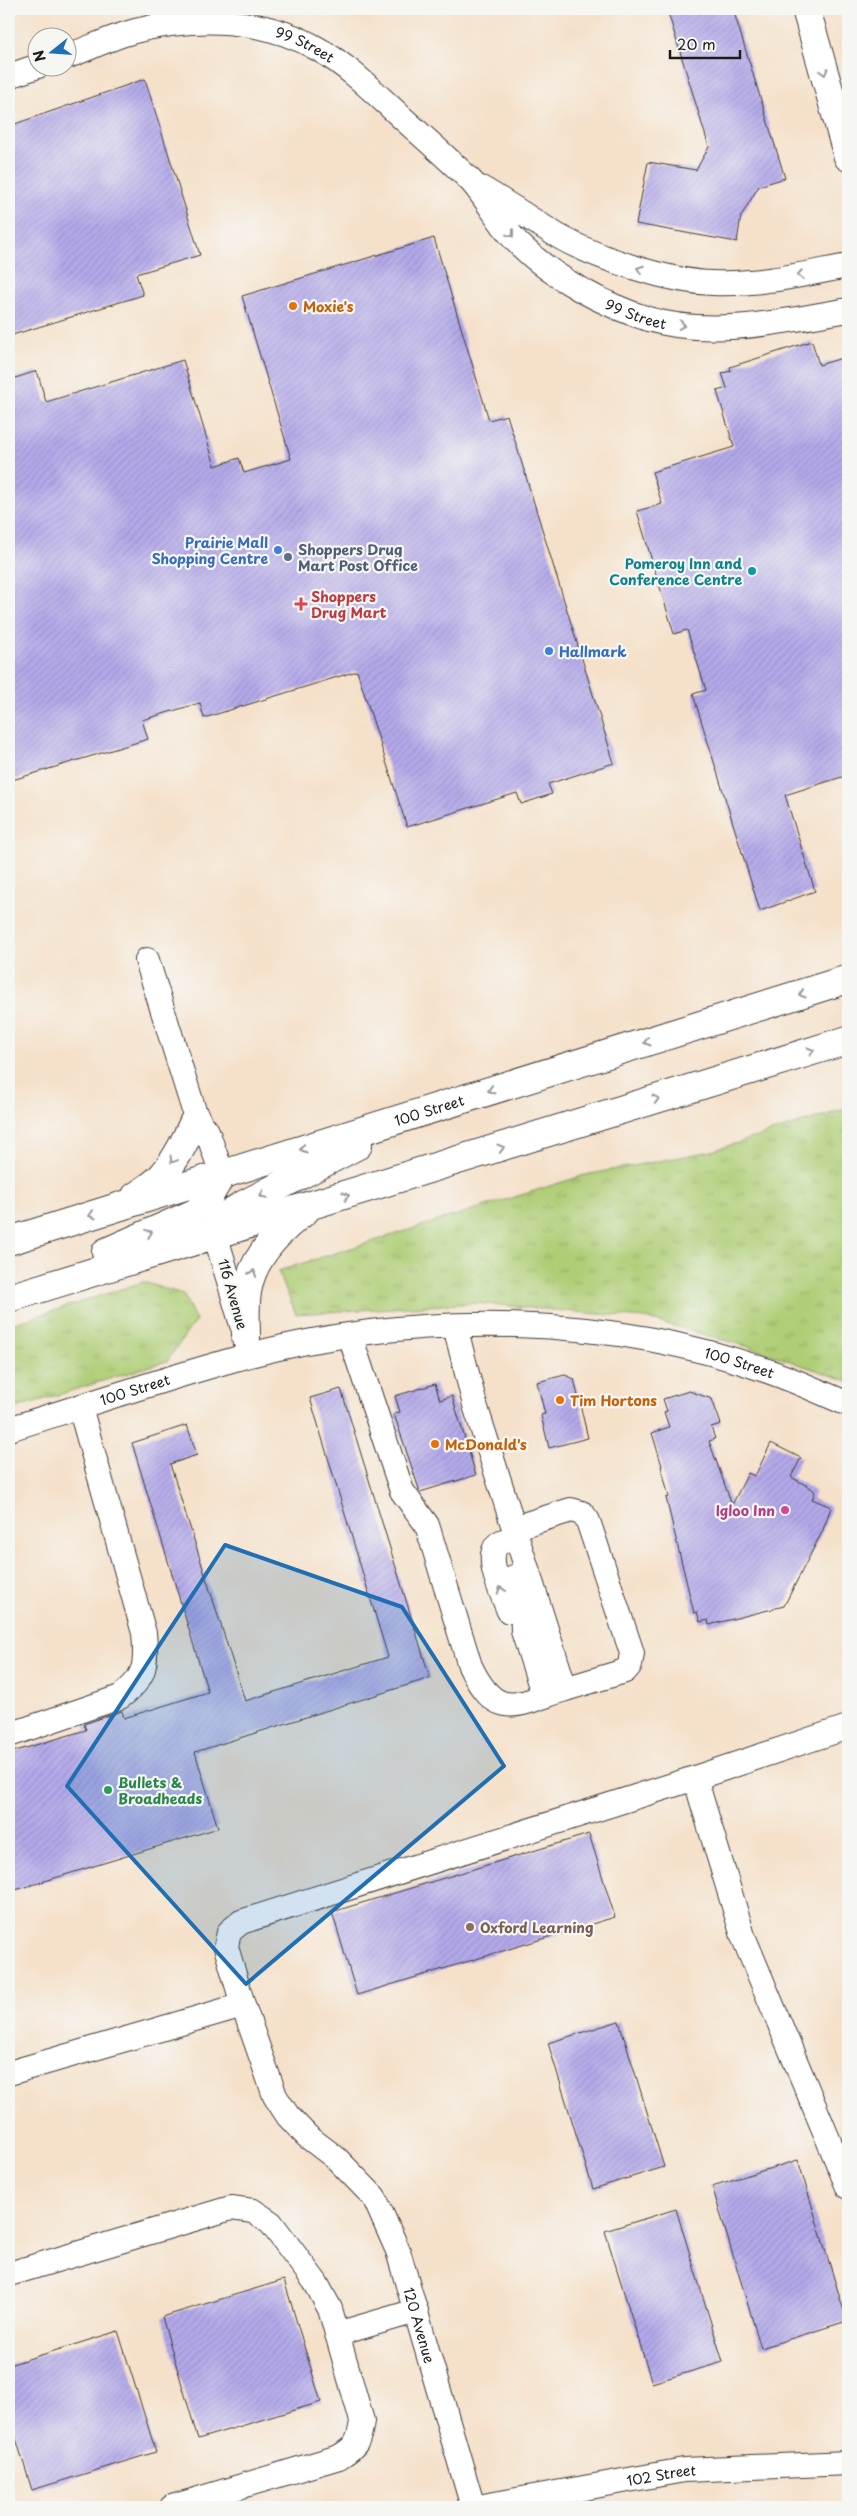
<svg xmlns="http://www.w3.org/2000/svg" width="857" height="2516" viewBox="0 0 857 2516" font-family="'Playpen Sans',sans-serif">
  <defs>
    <pattern id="grass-tufts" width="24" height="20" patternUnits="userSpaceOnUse" patternTransform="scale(1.25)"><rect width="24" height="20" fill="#aecd75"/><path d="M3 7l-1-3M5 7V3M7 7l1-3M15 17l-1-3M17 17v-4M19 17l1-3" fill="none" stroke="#95af65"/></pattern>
    <pattern id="building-hatch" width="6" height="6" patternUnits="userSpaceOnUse" patternTransform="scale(1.25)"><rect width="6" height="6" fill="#b4a9ea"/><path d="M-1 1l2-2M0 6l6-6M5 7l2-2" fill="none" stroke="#9a91c8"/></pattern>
  </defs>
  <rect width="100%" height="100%" fill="#f6f6f2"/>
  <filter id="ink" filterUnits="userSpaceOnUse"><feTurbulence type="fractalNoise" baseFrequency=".02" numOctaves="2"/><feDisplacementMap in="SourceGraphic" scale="10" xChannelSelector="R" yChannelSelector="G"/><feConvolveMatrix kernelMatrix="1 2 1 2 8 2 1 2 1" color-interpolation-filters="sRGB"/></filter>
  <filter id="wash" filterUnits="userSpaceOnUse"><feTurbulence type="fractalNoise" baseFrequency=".0096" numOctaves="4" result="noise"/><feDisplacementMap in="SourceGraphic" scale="20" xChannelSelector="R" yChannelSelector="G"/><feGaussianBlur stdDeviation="1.12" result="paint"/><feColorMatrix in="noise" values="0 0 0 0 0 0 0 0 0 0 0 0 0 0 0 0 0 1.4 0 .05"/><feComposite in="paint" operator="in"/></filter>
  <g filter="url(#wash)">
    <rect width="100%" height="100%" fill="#f5e1ca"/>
    <path fill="url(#grass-tufts)" stroke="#657448" d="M848,1108V1381L749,1347L644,1318L475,1303L296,1314L278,1271L585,1175L712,1151Z
      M143,1282L183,1294L196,1320L167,1361L9,1410V1325Z"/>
    <g id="blocks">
      <path fill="url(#building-hatch)" d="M667,9H733L785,178L759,186L741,216L737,242L636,224L648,162L696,170L709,147Z
        M145,79L200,255L136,274L143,295L9,336V126Z
        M434,238L489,420L507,415L614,763L548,784L552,794L521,804L517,793L407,827L357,671L204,718L200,703L142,720L148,739L9,781V380L37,371L46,402L183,360L215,466L239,458L244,473L291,459L242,296Z
        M812,341L819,365L842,358L848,377V775L785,795L815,891L760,911L693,694L706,690L687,630L674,634L637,511L662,504L652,472L734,447L717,391L727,388L722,373L731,371L730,367Z
        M565,1375L574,1379L588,1438L549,1448L541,1415L545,1414L537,1382Z
        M435,1384L440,1400L452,1396L476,1475L420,1492L394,1414L400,1412L395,1396Z
        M341,1389L430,1678L195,1752L218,1828L9,1892V1753L86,1730L84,1724L122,1711L124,1718L208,1692L132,1443L187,1425L197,1455L170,1464L245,1701L388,1657L310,1398Z
        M689,1391L712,1399L721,1424L711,1427L715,1439L709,1441L732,1505L748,1473L755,1476L771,1443L801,1458L791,1477L811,1488L815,1492L812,1499L831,1507L823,1530L784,1606L709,1625L708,1620L700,1622L697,1612L694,1613L666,1498L669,1497L661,1466H662L652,1433L669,1427L664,1412L667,1411L663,1399Z
        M589,1834L615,1917L357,1995L332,1912Z
        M619,2021L664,2167L593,2189L548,2043Z
        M798,2160L847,2321L761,2348L712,2186Z
        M676,2209L723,2362L652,2383L605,2231Z
        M284,2280L321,2402L198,2439L162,2317Z
        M118,2331L156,2452L32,2490L9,2416V2365Z"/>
    </g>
  </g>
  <g filter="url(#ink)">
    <use href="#blocks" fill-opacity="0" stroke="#3d3a36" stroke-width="1"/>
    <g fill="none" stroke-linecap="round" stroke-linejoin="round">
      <defs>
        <g id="minor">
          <path id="s1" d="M68,56C90,48 112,37 135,31C195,16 264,17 318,49C348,66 373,91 398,114C422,136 448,158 471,181C489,201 501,227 520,245C555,279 602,304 648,319C712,338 784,321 848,310"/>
          <path d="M9,76L38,66"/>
          <path d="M481,188C507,203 532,220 558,236C596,258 670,282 713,283C759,285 804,274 848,266"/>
          <path d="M147,960L196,1117L207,1131L222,1174"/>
          <path d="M215,1234L242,1325"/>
          <path d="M455,1326L475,1405L565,1689L625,1671L630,1665L632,1653L588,1521L582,1513L571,1510L514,1528"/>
          <path d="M350,1336L402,1491L427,1525L470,1666C497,1722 516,1705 565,1689"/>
          <path id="s2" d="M9,1429C89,1404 169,1377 250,1355C418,1311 612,1313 776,1374C801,1383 824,1394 848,1404"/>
          <path d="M503,1541C480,1550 502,1593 509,1611"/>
          <path d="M514,1577L522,1601L523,1631L544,1696"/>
          <path d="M9,1735L120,1697C146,1678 147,1664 144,1633L80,1407"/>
          <path d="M695,1778L743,1936L848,2187"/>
          <path id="s3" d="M243,2005L275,2096L288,2116L307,2136L337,2159L374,2197L398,2251L473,2507"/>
          <path d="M9,2073L243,2005L226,1947L229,1932L241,1922L695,1778L848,1727"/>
          <path d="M9,2274L231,2208L253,2211L271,2223L316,2283L330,2309L362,2421C359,2442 357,2446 339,2457L172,2507"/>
          <path d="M337,2334L416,2311"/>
          <path id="s4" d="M478,2507L684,2470L848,2463"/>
        </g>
        <g id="major">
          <path d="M806,9L848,157"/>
          <path d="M136,1196C145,1190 155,1184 162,1176C177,1159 187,1137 196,1117"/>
          <path d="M215,1233L230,1213L241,1206L358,1145"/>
          <path id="s5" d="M9,1241L848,979"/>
          <path d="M106,1252L197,1212L206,1201L222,1174"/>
          <path d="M9,1298L848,1040"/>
          <path d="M246,1338C246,1322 244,1304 248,1287C254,1256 280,1230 305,1211"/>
        </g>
      </defs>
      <use href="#minor" stroke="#3d3a36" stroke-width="26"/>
      <use href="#major" stroke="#3d3a36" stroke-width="30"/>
      <use href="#minor" stroke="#fff" stroke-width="24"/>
      <use href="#major" stroke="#fff" stroke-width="28"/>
    </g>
    <defs><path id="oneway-chevron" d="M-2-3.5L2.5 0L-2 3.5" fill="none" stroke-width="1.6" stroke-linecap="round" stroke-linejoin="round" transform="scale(1.25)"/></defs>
    <g stroke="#999">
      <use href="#oneway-chevron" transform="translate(824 72) rotate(74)"/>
      <use href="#oneway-chevron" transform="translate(511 234) rotate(53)"/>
      <use href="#oneway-chevron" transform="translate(640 269) rotate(-160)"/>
      <use href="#oneway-chevron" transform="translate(800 275) rotate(170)"/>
      <use href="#oneway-chevron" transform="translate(682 325) rotate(9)"/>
      <use href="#oneway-chevron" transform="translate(802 994) rotate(163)"/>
      <use href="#oneway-chevron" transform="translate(647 1042) rotate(163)"/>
      <use href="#oneway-chevron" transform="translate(811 1051) rotate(-17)"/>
      <use href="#oneway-chevron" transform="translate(491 1090) rotate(163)"/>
      <use href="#oneway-chevron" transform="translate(656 1099) rotate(-17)"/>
      <use href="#oneway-chevron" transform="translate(501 1148) rotate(-17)"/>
      <use href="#oneway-chevron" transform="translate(303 1149) rotate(163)"/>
      <use href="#oneway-chevron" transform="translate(173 1160) rotate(121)"/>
      <use href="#oneway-chevron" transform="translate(263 1195) rotate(152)"/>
      <use href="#oneway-chevron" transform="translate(346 1196) rotate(-17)"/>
      <use href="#oneway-chevron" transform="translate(92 1215) rotate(162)"/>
      <use href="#oneway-chevron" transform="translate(149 1233) rotate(-22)"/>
      <use href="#oneway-chevron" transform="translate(253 1273) rotate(-68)"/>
      <use href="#oneway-chevron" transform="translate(501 1590) rotate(-109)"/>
    </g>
  </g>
  <path fill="#1f6fb2" fill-opacity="0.2" stroke="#1f6fb2" stroke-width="4" stroke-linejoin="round" d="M225,1545L402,1607L504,1766L246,1984L67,1786Z"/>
  <g fill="#e8710a" stroke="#f6f6f2" stroke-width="2">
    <circle cx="293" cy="306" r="5"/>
    <circle cx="560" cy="1400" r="5"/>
    <circle cx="435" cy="1444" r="5"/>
  </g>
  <g fill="#3f7fe0" stroke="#f6f6f2" stroke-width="2">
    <circle cx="278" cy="550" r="5"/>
    <circle cx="549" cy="651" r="5"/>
  </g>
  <circle fill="#5c6f8a" stroke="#f6f6f2" stroke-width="2" cx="288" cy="557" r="5"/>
  <circle fill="#0f9aa8" stroke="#f6f6f2" stroke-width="2" cx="752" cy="571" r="5"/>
  <path fill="#e0444e" stroke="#f6f6f2" stroke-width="2" d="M298.5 596.5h5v5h5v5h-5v5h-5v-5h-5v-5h5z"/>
  <circle fill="#d1479c" stroke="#f6f6f2" stroke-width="2" cx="785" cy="1510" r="5"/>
  <circle fill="#2e9e5b" stroke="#f6f6f2" stroke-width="2" cx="108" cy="1790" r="5"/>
  <circle fill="#8d6e63" stroke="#f6f6f2" stroke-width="2" cx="470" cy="1927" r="5"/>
  <g text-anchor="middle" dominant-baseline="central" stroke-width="4.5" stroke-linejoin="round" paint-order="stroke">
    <g font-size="14" fill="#1c1c1c" stroke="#f6f6f2">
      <text stroke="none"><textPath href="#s1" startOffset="246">99 Street</textPath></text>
      <text stroke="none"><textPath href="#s1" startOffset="679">99 Street</textPath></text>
      <text stroke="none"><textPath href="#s5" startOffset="440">100 Street</textPath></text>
      <text transform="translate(233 1294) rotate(74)">116 Avenue</text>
      <text stroke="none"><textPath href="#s2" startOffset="748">100 Street</textPath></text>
      <text stroke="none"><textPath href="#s2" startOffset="132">100 Street</textPath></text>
      <text stroke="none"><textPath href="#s3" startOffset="375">120 Avenue</textPath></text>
      <text stroke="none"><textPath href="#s4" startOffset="186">102 Street</textPath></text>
    </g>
    <g font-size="14" font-weight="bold" fill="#c56008" stroke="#f6f6f2" text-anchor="start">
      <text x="303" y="306">Moxie's</text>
      <text x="570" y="1400">Tim Hortons</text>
      <text x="445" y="1444">McDonald's</text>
    </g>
    <g font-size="14" font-weight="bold" fill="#366cbe" stroke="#f6f6f2" text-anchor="end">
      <text x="268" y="542">Prairie Mall<tspan x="268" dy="16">Shopping Centre</tspan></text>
      <text x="559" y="651" text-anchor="start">Hallmark</text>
    </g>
    <g font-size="14" font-weight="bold" fill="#4e5e75" stroke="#f6f6f2" text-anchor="start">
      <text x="298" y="549">Shoppers Drug<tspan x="298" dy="16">Mart Post Office</tspan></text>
    </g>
    <g font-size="14" font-weight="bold" fill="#0d838f" stroke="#f6f6f2" text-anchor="end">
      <text x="742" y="563">Pomeroy Inn and<tspan x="742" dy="16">Conference Centre</tspan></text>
    </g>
    <g font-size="14" font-weight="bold" fill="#be3a42" stroke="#f6f6f2" text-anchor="start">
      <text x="311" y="596">Shoppers<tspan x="311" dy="16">Drug Mart</tspan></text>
    </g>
    <g font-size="14" font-weight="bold" fill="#b23c85" stroke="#f6f6f2" text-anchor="end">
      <text x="775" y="1510">Igloo Inn</text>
    </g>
    <g font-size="14" font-weight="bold" fill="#27864d" stroke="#f6f6f2" text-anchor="start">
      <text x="118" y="1782">Bullets &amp;<tspan x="118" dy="16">Broadheads</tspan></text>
    </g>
    <g font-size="14" font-weight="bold" fill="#785e54" stroke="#f6f6f2" text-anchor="start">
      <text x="480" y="1927">Oxford Learning</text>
    </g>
  </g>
  <rect width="857" height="2516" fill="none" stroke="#f6f6f2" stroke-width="30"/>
  <g transform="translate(52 52) rotate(253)"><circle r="24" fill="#f6f6f2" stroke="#9f9f9c"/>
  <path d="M0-4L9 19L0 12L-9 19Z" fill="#1f6fb2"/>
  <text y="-8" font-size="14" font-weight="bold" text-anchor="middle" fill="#1c1c1c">N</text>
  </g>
  <path d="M670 50v8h70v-8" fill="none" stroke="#1c1c1c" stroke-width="2.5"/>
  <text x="677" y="50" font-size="15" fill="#1c1c1c" stroke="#f6f6f2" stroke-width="4" paint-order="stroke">20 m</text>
</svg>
